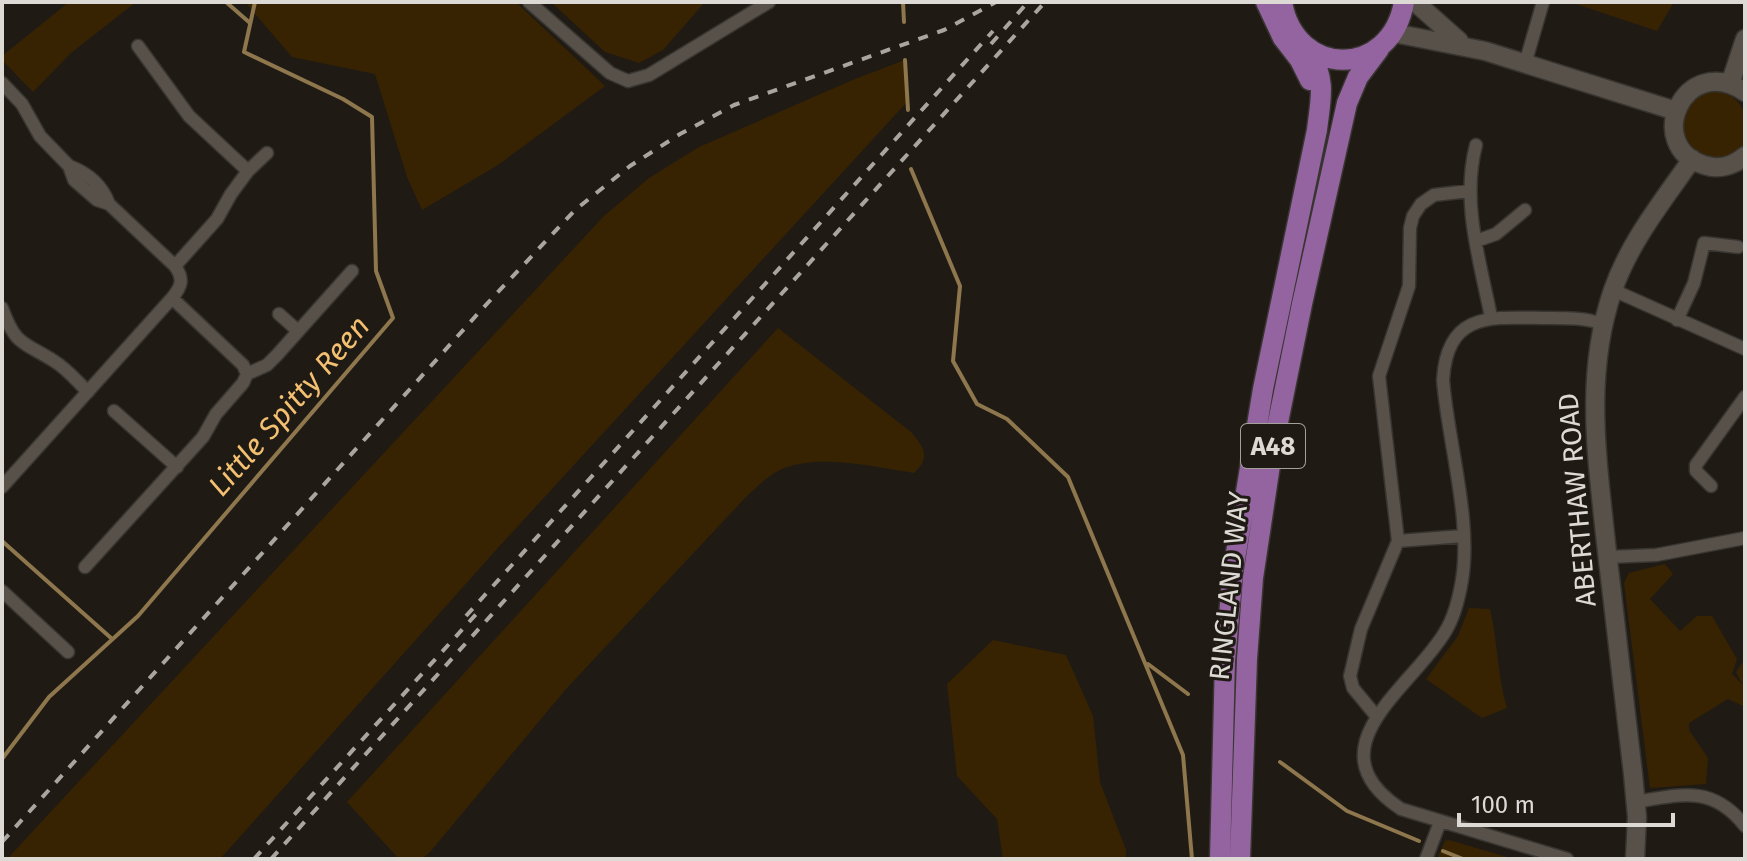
<svg xmlns="http://www.w3.org/2000/svg" width="1747" height="861" viewBox="0 0 1747 861" font-family="'Fira Sans',sans-serif">
  <rect width="100%" height="100%" fill="#1f1b14"/>
  <path fill="#372302" d="M69,2H136L71,53L33,92L2,60V56Z
    M245,2H516L605,86L498,165L422,210L407,177L375,74L292,57Z
    M551,2H705L663,50L639,63L605,52Z
    M1570,2H1674L1657,31Z
    M905,60L907,102L496,550L220,859H7L604,216L649,178L699,147L855,79Z
    M1722,90C1747,105 1745,112 1745,143C1706,192 1652,114 1703,93C1708,90 1717,91 1722,90Z
    M778,328L911,432C924,447 931,457 914,473C874,467 823,454 784,468C769,474 757,487 745,498L566,689L430,852L422,859H399L347,802Z
    M1665,564L1673,574L1650,599L1680,631L1697,616H1712L1737,659L1732,674L1743,685L1736,672L1745,659V707L1728,699L1689,723V730L1708,758L1706,784L1650,788L1624,583L1629,573Z
    M1469,608L1490,609C1498,642 1497,675 1507,708L1482,718L1426,679L1458,636Z
    M993,640L1066,655L1093,716L1100,782L1126,850V859H1003L997,819L957,776L947,684Z
    M1449,840L1514,859H1437L1445,841Z"/>
  <g fill="none" stroke-linecap="round" stroke-linejoin="round">
    <path stroke="#8e764d" stroke-width="4" d="M226,2L250,23
      M903,2L904,22
      M905,60L908,110
      M911,169L960,286L953,361L977,404L1007,419L1068,477L1183,755L1192,859
      M2,541L111,638
      M1148,664L1188,694
      M2,759L49,697L138,616L393,318L376,271L372,117L343,99L244,52L255,2
      M1280,762L1347,811L1419,841
      M1443,851L1463,859"/>
    <defs>
      <path id="street" d="M529,2L610,73L628,81L649,75L769,2
        M138,46L189,116L248,171L231,194L217,219L175,266
        M1525,64L1543,2
        M2,83L22,104L40,136L69,166L74,180L97,200L109,204C102,185 88,173 69,166
        M1476,145C1461,202 1480,261 1491,317
        M248,171L267,153
        M1476,241L1496,234L1525,210
        M1613,290L1745,349
        M172,298L243,365L247,374L267,365L277,355L352,271
        M2,308C16,346 22,341 54,361C67,369 77,381 88,392
        M279,314L298,331
        M1677,320L1694,283L1704,243L1738,247
        M114,411L177,467
        M1711,486L1696,471V465L1745,397
        M2,487L172,298C182,286 184,279 175,266L109,204
        M1398,541L1463,536
        M1608,557L1656,555L1745,538
        M85,567L203,437L216,414L243,383L247,374
        M2,591L68,652
        M1377,717L1353,688L1350,676L1361,629L1398,541L1379,376L1409,286L1410,228L1413,216L1421,204L1434,195L1469,191
        M1636,802C1681,794 1713,785 1745,826
        M1426,859L1440,822
        M1567,859L1401,809C1309,748 1412,688 1445,632C1455,616 1459,598 1462,580C1472,520 1448,442 1443,380C1447,313 1489,317 1541,318C1562,318 1583,317 1603,324"/>
      <path id="secondary" d="M1415,2L1459,41
        M1394,33L1485,51L1676,111
        M1730,84L1745,39
        M1745,92C1684,51 1643,146 1704,165C1718,170 1733,166 1745,156
        M1635,859L1637,817L1633,774C1624,697 1615,620 1606,543C1597,457 1584,374 1613,290C1630,241 1663,201 1692,159"/>
      <path id="primary" d="M1266,2L1283,38L1300,60L1310,80
        M1282,2C1295,79 1391,79 1404,2
        M1220,859L1225,661L1233,571L1263,389L1317,130C1321,96 1326,83 1310,51
        M1240,859L1247,659L1253,578L1272,452L1302,304L1347,103L1358,77L1379,49"/>
    </defs>
    <use href="#street" stroke="#383531" stroke-width="15"/>
    <use href="#secondary" stroke="#383531" stroke-width="21"/>
    <use href="#primary" stroke="#383531" stroke-width="23"/>
    <use href="#street" stroke="#57514a" stroke-width="12"/>
    <use href="#secondary" stroke="#57514a" stroke-width="18"/>
    <use href="#primary" stroke="#9464a1" stroke-width="20"/>
    <path stroke="#a9a6a1" stroke-width="4" stroke-dasharray="10 10" stroke-linecap="butt" d="M991,44L1028,2
      M466,616L993,31
      M2,842L483,308L575,210L630,166L680,134L734,105L944,30L996,2
      M254,859L479,611
      M271,859L1045,2"/>
  </g>
  <g text-anchor="middle" dominant-baseline="central" stroke-width="6" stroke-linejoin="round" paint-order="stroke">
    <rect fill="#1f1b14" stroke="#a4a19c" stroke-width="2" x="1241" y="424" width="64" height="44" rx="6"/>
    <g font-size="26" font-weight="bold" fill="#dddad6">
      <text x="1273" y="446">A48</text>
    </g>
    <g font-size="28" fill="#dddad6" stroke="#1f1b14">
      <text transform="translate(1577 500) rotate(-95)">ABERTHAW ROAD</text>
      <text transform="translate(1229 586) rotate(-84)">RINGLAND WAY</text>
    </g>
    <g font-size="30" font-style="italic" fill="#f3bf71" stroke="#1f1b14">
      <text transform="translate(289 406) rotate(-49)">Little Spitty Reen</text>
    </g>
  </g>
  <rect width="1747" height="861" fill="none" stroke="#dddad6" stroke-width="8"/>
  <path d="M1459 813v12h214v-12" fill="none" stroke="#dddad6" stroke-width="4"/>
  <text x="1471" y="813" font-size="24" fill="#dddad6" stroke="#1f1b14" stroke-width="6" paint-order="stroke">100 m</text>
</svg>
